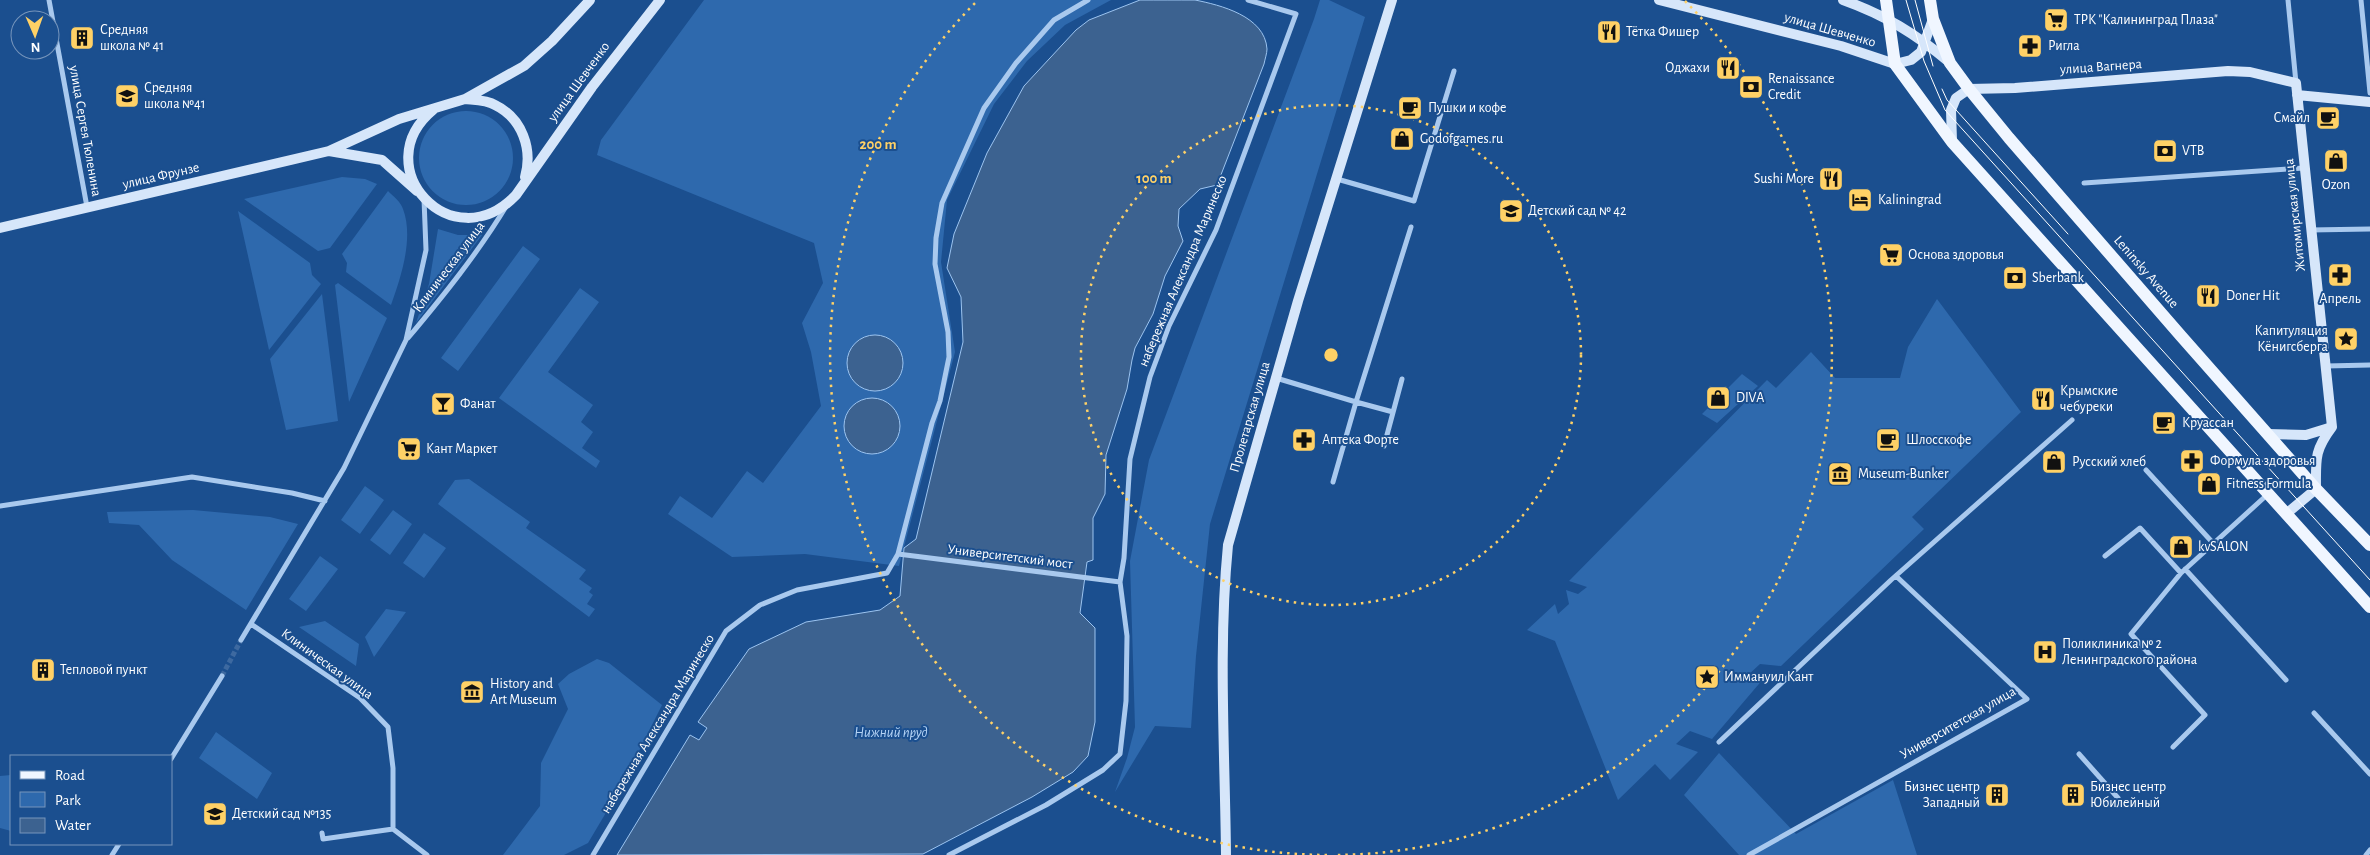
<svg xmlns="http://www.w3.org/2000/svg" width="2370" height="855" viewBox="0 0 2370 855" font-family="'Alegreya Sans',sans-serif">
  <rect width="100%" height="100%" fill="#1b4f8f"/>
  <path fill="#2e69ad" d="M704,0H1111L1065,25L1027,61L994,104L947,200L941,262L955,352L899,566L805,554L732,557L668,514L680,496L712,518L747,471L763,483L821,406L811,352L802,323L823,283L814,243L597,155L601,140Z
    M1320,0H1329L1365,17L1210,524L1196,656L1191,728L1155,726L1115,792L1127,758L1135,727L1130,561L1149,460L1314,19Z
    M419 158a47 47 0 1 1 94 0a47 47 0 1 1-94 0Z
    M342,177L365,179L377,184L330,248L318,251L244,199Z
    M388,191C393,196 401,202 403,209C414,238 401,277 391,305L346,272L347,263L342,254Z
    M238,211L310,263L312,275L321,284L269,350Z
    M438,229L458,235H482L416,323L429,284Z
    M523,246L540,259L458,371L441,358Z
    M338,283L387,318L349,402L335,285Z
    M580,288L599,302L548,372L593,405L581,422L593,432L582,448L600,461L596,468L499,398Z
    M322,294L338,421L286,430L270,359Z
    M1937,299L2021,412L1912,517L1924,529L1781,666L1760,664L1747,676L1764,678L1712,739L1690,731L1676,744L1698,752L1670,780L1655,764L1618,800L1555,641L1527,630L1555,604L1558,614L1569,604L1566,590L1578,594L1587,587L1569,581L1767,380L1776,388L1811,352L1835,378H1900L1908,347Z
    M1742,374L1758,386L1717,423L1702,414Z
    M469,479L530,522L526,528L586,570L579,579L592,588L589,592L593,595L587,604L595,609L589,617L438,504L455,480Z
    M365,486L384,500L360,534L341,520Z
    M193,510L270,517L298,524L246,610L172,560L139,525L109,523L107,512Z
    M393,510L412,524L390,555L370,540Z
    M424,533L446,548L424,578L403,563Z
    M320,556L338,569L306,611L289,599Z
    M386,609L406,612L374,657L365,637Z
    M325,621L359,644L356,666L299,627Z
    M597,659L609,663L662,705L620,789L588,843L564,855H503L540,806L541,763L568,709L558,684L569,674Z
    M216,732L272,773L257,799L199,758Z
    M1719,753L1796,834L1893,780L1917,855H1739L1684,795Z
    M11,775V831L0,828V776Z"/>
  <path fill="#3c6290" stroke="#9cc4f0" d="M1140,0C1158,0 1178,0 1195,0C1220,5 1265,16 1267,49C1267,53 1265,59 1264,64L1217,185L1200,189L1179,209L1178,226L1183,241L1165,276L1153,314L1135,348L1132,360L1127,389L1106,455L1105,494L1093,518V560L1087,562L1080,613L1095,628V722L1088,756L1073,772L1032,797L923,854L617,855L690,735L699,740L707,728L698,722L749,649L806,622L880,610L900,596L904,548L916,539L963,342L961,297L947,268L954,234L987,153L1024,86L1076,30L1089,20Z
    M847 363a28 28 0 1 1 56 0a28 28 0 1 1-56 0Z
    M844 426a28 28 0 1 1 56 0a28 28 0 1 1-56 0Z"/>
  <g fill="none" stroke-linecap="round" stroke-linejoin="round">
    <path stroke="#3d69a0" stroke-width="5" stroke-dasharray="5 2.5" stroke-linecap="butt" d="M222,676L241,640"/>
    <path stroke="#a9c9ee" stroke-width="5" d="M49,0L87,207
      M2288,0L2296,83
      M2361,0L2370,93
      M1337,179L1414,201L1454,71
      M2084,183L2303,168
      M2310,230L2370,229
      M408,338C444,295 478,253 507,205
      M2326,366L2370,365
      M1276,378L1356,402L1333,482
      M1393,412L1356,402L1411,227
      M1384,446L1402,379
      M2146,470L2213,543
      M0,506L192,477L292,493L325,501
      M898,554L1120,582
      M2105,556L2140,528L2181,573
      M2185,569L2286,680
      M251,624L360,698L388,727L393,768V829L323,839L322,833
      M241,640L344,468L406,340L426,250L424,199
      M2314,713L2370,774
      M1719,742L1891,580L2072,420
      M2173,747L2205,715L2131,634L2181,573L2268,494
      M2079,754L2118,798
      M171,759L222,676
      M393,829L427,855
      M112,855L119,844
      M593,855L726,631L760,605L797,590L887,573L898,554L932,423L940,401L949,357L948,332L935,264L936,238L942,203L984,108L1016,63L1054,20L1088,0
      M949,855L1046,805L1103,770L1120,754L1126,701L1127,636L1120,582L1124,558L1130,459L1150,377L1169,326L1216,230L1296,14L1248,0
      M1749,855L2027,699L1896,576
      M2366,855L2370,850"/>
    <path stroke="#d6e6fa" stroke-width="10" d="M1659,0L1841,46L1895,64L1911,60L1921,52L1933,19
      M1843,0C1885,15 1916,34 1949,62
      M2297,95L2370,102
      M465,99C474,100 487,100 495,105C522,118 533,149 525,177
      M433,110C365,166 452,262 516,195L592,87L660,0
      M1952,141L1951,110L1956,98L1969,89L2015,88L2228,71L2250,72L2296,83L2332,427C2314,451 2316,459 2316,489L2286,514
      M329,151L382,160L417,191
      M0,228L329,151L399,119L465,99L524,66L552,41L590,0
      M2268,434L2306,435L2332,427
      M1226,855C1225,752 1218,648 1228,545L1298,301L1392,0"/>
    <path stroke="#f0f6ff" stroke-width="12" d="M1886,0L1895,64L1952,142L2370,607
      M1930,0L1933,19L1950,63L1969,89L2009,138L2181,336L2316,489L2370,545"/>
    <path stroke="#fff" stroke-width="1" d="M1906,0L1924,61L1945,110L2370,580
      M1915,0L1933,66
      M1942,89L1947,100L2068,234"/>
  </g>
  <g fill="none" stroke="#ffd166" stroke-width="2.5" stroke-dasharray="2.5 5">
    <circle cx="1331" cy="355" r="250"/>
    <path d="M1327 855A500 500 0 0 1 977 1M1685 1A500 500 0 0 1 1335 855"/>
  </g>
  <defs>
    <symbol id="supermarket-square" viewBox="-11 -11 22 22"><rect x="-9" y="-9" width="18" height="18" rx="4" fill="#ffd166" stroke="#1b4f8f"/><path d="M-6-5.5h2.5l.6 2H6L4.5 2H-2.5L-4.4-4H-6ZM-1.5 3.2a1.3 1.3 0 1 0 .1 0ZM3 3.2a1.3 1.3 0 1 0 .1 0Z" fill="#111"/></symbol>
    <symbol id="restaurant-square" viewBox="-11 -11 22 22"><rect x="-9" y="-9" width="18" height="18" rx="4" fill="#ffd166" stroke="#1b4f8f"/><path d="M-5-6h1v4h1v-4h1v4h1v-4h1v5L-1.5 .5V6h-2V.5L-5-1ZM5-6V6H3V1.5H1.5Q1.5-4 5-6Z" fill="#111"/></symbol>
    <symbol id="building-square" viewBox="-11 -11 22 22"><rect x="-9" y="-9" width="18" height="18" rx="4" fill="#ffd166" stroke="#1b4f8f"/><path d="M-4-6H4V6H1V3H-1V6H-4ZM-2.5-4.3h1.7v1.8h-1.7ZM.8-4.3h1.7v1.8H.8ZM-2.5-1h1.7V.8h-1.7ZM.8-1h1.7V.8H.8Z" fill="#111"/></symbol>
    <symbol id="pharmacy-square" viewBox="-11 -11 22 22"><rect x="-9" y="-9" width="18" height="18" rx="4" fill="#ffd166" stroke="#1b4f8f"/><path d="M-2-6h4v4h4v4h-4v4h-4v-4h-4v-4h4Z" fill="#111"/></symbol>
    <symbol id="bank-square" viewBox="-11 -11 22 22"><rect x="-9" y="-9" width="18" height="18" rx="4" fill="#ffd166" stroke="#1b4f8f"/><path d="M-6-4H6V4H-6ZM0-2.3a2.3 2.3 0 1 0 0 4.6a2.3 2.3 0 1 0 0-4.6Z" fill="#111"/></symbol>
    <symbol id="school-square" viewBox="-11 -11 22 22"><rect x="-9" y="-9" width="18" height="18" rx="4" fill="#ffd166" stroke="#1b4f8f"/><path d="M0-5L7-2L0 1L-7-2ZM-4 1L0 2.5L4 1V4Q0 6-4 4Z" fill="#111"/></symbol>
    <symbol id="cafe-square" viewBox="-11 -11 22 22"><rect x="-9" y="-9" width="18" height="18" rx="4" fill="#ffd166" stroke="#1b4f8f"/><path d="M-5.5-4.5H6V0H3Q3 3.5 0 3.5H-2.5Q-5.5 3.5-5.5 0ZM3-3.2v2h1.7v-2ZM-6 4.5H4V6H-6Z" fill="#111"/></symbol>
    <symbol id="shop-square" viewBox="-11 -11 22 22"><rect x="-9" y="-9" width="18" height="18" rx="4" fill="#ffd166" stroke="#1b4f8f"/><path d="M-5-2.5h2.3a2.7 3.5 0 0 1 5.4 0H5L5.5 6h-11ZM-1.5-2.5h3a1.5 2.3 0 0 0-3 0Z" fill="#111"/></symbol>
    <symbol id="hotel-square" viewBox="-11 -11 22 22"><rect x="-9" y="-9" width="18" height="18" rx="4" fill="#ffd166" stroke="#1b4f8f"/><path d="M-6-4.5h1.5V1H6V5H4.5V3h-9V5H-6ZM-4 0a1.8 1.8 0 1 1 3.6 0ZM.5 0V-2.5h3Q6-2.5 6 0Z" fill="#111"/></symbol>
    <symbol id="sight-square" viewBox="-11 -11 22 22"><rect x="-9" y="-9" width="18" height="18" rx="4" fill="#ffd166" stroke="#1b4f8f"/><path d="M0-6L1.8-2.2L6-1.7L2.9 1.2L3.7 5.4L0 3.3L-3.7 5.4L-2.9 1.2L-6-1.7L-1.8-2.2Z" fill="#111"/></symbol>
    <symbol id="bar-square" viewBox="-11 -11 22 22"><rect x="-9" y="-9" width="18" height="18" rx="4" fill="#ffd166" stroke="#1b4f8f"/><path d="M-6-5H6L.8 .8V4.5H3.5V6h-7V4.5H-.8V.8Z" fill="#111"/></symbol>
    <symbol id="museum-square" viewBox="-11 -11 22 22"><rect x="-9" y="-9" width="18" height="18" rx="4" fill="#ffd166" stroke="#1b4f8f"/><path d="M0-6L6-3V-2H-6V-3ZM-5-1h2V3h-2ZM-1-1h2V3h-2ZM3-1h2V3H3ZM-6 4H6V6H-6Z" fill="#111"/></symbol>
    <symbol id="hospital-square" viewBox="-11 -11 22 22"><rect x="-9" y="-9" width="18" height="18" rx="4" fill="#ffd166" stroke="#1b4f8f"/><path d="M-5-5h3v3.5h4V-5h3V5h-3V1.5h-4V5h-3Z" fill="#111"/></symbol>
  </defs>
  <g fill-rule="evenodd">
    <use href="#supermarket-square" x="2042" y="6" width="28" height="28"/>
    <use href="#restaurant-square" x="1595" y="18" width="28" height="28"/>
    <use href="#building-square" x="68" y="24" width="28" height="28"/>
    <use href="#pharmacy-square" x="2016" y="32" width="28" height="28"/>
    <use href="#restaurant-square" x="1714" y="54" width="28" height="28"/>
    <use href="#bank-square" x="1737" y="73" width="28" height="28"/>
    <use href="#school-square" x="113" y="82" width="28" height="28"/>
    <use href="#cafe-square" x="1396" y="94" width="28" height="28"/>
    <use href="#cafe-square" x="2314" y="104" width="28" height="28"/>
    <use href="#shop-square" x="1388" y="125" width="28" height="28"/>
    <use href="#bank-square" x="2151" y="137" width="28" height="28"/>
    <use href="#shop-square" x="2322" y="147" width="28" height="28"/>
    <use href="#restaurant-square" x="1817" y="165" width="28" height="28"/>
    <use href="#hotel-square" x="1846" y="186" width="28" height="28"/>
    <use href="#school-square" x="1497" y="197" width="28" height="28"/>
    <use href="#supermarket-square" x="1877" y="241" width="28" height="28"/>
    <use href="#pharmacy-square" x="2326" y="261" width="28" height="28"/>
    <use href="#bank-square" x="2001" y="264" width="28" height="28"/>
    <use href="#restaurant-square" x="2194" y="282" width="28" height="28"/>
    <use href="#sight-square" x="2332" y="325" width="28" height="28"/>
    <use href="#shop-square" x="1704" y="384" width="28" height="28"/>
    <use href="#restaurant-square" x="2029" y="385" width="28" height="28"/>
    <use href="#bar-square" x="429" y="390" width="28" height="28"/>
    <use href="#cafe-square" x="2150" y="409" width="28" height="28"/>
    <use href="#pharmacy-square" x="1290" y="426" width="28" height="28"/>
    <use href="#cafe-square" x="1874" y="426" width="28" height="28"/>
    <use href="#supermarket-square" x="395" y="435" width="28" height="28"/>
    <use href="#pharmacy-square" x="2178" y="447" width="28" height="28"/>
    <use href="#shop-square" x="2040" y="448" width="28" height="28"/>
    <use href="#museum-square" x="1826" y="460" width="28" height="28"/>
    <use href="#shop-square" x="2195" y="470" width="28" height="28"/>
    <use href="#shop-square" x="2167" y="533" width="28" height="28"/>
    <use href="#hospital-square" x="2031" y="638" width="28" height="28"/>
    <use href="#building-square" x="29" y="656" width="28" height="28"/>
    <use href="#sight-square" x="1693" y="663" width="28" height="28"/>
    <use href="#museum-square" x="458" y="678" width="28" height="28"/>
    <use href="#building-square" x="1983" y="781" width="28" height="28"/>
    <use href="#building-square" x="2059" y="781" width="28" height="28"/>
    <use href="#school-square" x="201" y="800" width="28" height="28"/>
  </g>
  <g text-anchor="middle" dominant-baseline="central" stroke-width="4" stroke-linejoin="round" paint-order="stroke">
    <g font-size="14" fill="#fff" stroke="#1b4f8f" text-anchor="start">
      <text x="2074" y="20">ТРК "Калининград Плаза"</text>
      <text x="100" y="30">Средняя<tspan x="100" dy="16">школа № 41</tspan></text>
      <text x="1626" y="32">Тётка Фишер</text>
      <text x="2048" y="46">Ригла</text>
      <text x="1710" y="68" text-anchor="end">Оджахи</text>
      <text x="1768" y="79">Renaissance<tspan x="1768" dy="16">Credit</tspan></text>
      <text x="144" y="88">Средняя<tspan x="144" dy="16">школа №41</tspan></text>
      <text x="1428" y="108">Пушки и кофе</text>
      <text x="2310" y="118" text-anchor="end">Смайл</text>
      <text x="1420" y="139">Godofgames.ru</text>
      <text x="2182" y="151">VTB</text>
      <text x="1814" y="179" text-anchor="end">Sushi More</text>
      <text x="2336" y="185" text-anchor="middle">Ozon</text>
      <text x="1878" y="200">Kaliningrad</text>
      <text x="1528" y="211">Детский сад № 42</text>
      <text x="1908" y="255">Основа здоровья</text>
      <text x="2032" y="278">Sberbank</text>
      <text x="2226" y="296">Doner Hit</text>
      <text x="2340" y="299" text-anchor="middle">Апрель</text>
      <text x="2328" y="331" text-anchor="end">Капитуляция<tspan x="2328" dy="16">Кёнигсберга</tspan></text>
      <text x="2060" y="391">Крымские<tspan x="2060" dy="16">чебуреки</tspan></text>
      <text x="1736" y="398">DIVA</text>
      <text x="460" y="404">Фанат</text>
      <text x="2182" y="423">Круассан</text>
      <text x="1322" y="440">Аптека Форте</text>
      <text x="1906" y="440">Шлосскофе</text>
      <text x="426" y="449">Кант Маркет</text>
      <text x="2210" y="461">Формула здоровья</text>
      <text x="2072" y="462">Русский хлеб</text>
      <text x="1858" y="474">Museum-Bunker</text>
      <text x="2226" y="484">Fitness Formula</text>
      <text x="2198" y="547">kvSALON</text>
      <text x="2062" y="644">Поликлиника № 2<tspan x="2062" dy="16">Ленинградского района</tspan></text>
      <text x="60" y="670">Тепловой пункт</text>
      <text x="1724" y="677">Иммануил Кант</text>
      <text x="490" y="684">History and<tspan x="490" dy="16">Art Museum</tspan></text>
      <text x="1980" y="787" text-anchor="end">Бизнес центр<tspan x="1980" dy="16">Западный</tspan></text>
      <text x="2090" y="787">Бизнес центр<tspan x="2090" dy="16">Юбилейный</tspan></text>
      <text x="232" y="814">Детский сад №135</text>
    </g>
    <g font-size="14" fill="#fff" stroke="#1b4f8f">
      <text transform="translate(1830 30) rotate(16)">улица Шевченко</text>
      <text transform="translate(2101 67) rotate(-4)">улица Вагнера</text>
      <text transform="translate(579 82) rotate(-54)">улица Шевченко</text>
      <text transform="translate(85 131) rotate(80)">улица Сергея Тюленина</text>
      <text transform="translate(161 176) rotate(-13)">улица Фрунзе</text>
      <text transform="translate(2295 215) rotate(-96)">Житомирская улица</text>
      <text transform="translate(449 267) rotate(-53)">Клиническая улица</text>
      <text transform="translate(1183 271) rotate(-67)">набережная Александра Маринеско</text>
      <text transform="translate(2146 272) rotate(49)">Leninsky Avenue</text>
      <text transform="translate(1250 417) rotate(-74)">Пролетарская улица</text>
      <text transform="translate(1010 557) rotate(7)">Университетский мост</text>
      <text transform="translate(327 664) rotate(36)">Клиническая улица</text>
      <text transform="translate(1958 723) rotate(-30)">Университетская улица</text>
      <text transform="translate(658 724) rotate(-59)">набережная Александра Маринеско</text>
    </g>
    <g font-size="15" font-style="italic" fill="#b5d3f5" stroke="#1b4f8f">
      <text x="891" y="732">Нижний пруд</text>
    </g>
  </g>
  <circle cx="1331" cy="355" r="8" fill="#ffd166" stroke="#1b4f8f" stroke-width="2.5"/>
  <g font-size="15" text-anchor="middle" font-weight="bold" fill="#ffd166" stroke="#1b4f8f" stroke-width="4" stroke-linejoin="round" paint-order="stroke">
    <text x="878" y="149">200 m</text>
    <text x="1154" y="183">100 m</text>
  </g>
  <rect x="10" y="755" width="162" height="90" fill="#1b4f8f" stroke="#7695bc"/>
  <rect x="20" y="771" width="25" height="8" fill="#f0f6ff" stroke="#7695bc"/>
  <text x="55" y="780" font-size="15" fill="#ffffff">Road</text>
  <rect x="20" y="792" width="25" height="15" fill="#2e69ad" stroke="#7695bc"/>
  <text x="55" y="805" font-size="15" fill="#ffffff">Park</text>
  <rect x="20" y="818" width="25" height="15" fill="#3c6290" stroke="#7695bc"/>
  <text x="55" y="830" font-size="15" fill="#ffffff">Water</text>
  <g transform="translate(35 35) rotate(178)"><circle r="24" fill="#1b4f8f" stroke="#7695bc"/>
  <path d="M0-4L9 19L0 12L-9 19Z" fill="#ffd166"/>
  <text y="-8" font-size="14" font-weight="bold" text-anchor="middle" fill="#ffffff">N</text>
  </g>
</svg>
